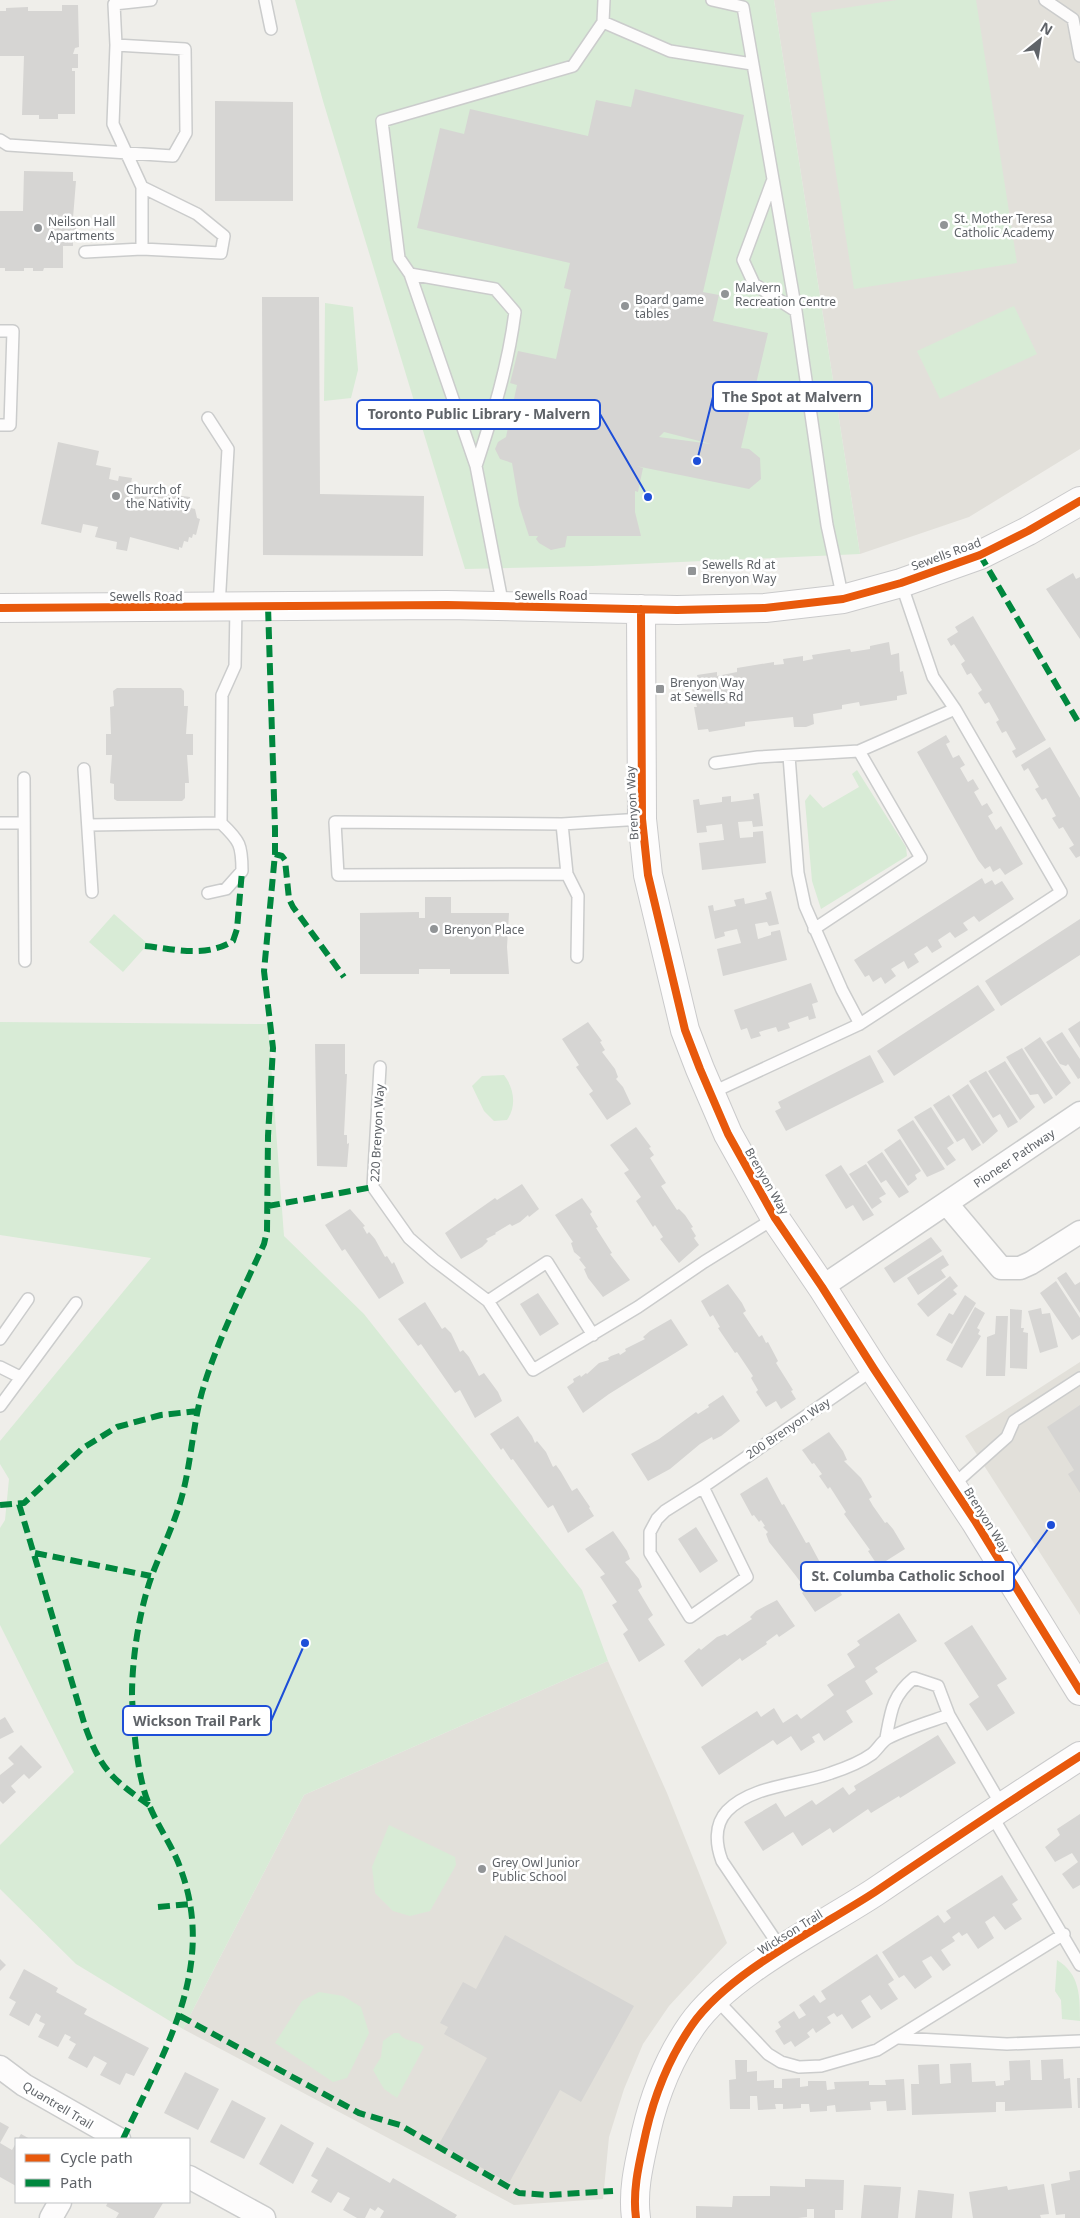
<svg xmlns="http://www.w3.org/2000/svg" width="1080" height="2218" viewBox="0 0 1080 2218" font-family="'Noto Sans',sans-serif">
  <rect width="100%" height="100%" fill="#efeeea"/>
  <path fill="#e2e0da" d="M774,0H1080V449L969,517L860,554Z
    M1080,1362V1615L965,1436Z
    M608,1661L667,1793L727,1943L669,2006L643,2044L624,2089L609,2137L603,2199L514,2205L183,2029L304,1795Z"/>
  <path fill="#d8ebd6" d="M295,0H774L860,554L592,566L465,569L323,101Z
    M897,0H976L1017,263L854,289L811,13Z
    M325,303L353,307L358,370L351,398L324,401Z
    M1014,306L1037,354L940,399L917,351Z
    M857,770L906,847L907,856L821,909L812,881L805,801L810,794L823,808L859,787L852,774Z
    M114,914L148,944L123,972L89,942Z
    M0,1022L268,1024L284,1236L364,1314L582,1590L608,1661L304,1795L183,2029L76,1964L0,1889V1845L74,1772L0,1625V1528L5,1520L9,1479L0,1464V1441L151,1258L0,1235Z
    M504,1075C514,1088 517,1106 507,1120L494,1121L484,1111L472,1086L482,1076Z
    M389,1825L455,1857L456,1865L430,1911L410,1916L393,1911L375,1893L372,1867Z
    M1057,1960C1080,1974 1080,1996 1080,2021L1062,2019L1061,2000L1055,1991Z
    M319,1992L343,1996L361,2007L369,2033L347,2078L333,2082L275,2043L302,2001Z
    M394,2033H399C405,2043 416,2039 424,2047L397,2098L384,2089L373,2070L381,2057L383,2041Z"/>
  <path fill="#d6d5d3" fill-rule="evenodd" d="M62,5H78L79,47L75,48L73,54H78V68H72V71H75V114H58V119H39V115H22L24,56H0V11H6V8L28,7V11H62Z
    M635,89L744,115L703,292L719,295L713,321L768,333L741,448L749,449L760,458L761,479L749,489L636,466L643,468L638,492L635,491V512L641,536H567L565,547L551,550L539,543L536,539L538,536H529L519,505L512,463L500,459L495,449L498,442L506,437L517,385L510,383L518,351L556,359L571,290L564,288L570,263L417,228L440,128L464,134L470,109L588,136L596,100L631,107ZM664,432L711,444L659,437Z
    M215,101L293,102V201H215Z
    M24,171L73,172V181H76L73,218H76V237H73V246H63V268H44L43,271H33V268H24V271H5V268H0V211H23Z
    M262,297H319L320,494L424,496L423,556L263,555Z
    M58,442L99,451L96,465L111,468L109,479L118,481L119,476L132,478L130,489L190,497V500H192L191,508L195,509L197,518L200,519L196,535L193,534L192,538L189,537L188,542L184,541L182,548L179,547V550L130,537L127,551L116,549L117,542L95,537L98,527L83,524L81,533L41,524Z
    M1073,573L1076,579L1080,577V639L1046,589Z
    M973,616L1046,740L1016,758L1012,751L1016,749L1006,731L1002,733L996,722L999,720L989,702L985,704L978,693L982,690L971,673L967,675L961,664L965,661L954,644L951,646L947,639L958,632L955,627Z
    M889,642L891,655L899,653L900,672L903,671L907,694L897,696V700L860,706L859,702L842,705V709L813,714L814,724L806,727H794L793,717L745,722V726L709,732L708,729L698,730L694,707H697L692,689L700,688L697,675L717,672V676L737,672V668L774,662V665L784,664L783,659L803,656V661L813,659L812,655L850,649L851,652L870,649V646Z
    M117,688H181L184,691V706H188L186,734H193V755H187L189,783H185V798L182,801H117L114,799V784L110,783L112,755H106V734H111L110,707L114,706L113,691Z
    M946,735L950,742L946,744L953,758L959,755L965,765L960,768L968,782L973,779L979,789L974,792L982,806L987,803L993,813L988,816L996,830L1001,826L1023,864L1005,875L1000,868L993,872L990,866L985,869L978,860L917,752Z
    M1050,747L1080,798V856L1076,858L1069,848L1074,845L1063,827L1059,829L1052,818L1056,816L1046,798L1042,800L1035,789L1039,787L1028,768L1024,771L1021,765Z
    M759,793L763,826L753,827L752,821L738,822L740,838L753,837V832L763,831L766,863L702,870L699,843L724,840L722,824L706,826L707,832L697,833L693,800L699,799L700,805L722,802V797L731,796V802L754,799L753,794Z
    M982,878L985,884L992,880L995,885L1002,881L1014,899L979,922L974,916L963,923L968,930L955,938L950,932L938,940L942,947L932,953L927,946L914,954L919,962L908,969L904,961L891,969L896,976L885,984L881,977L873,982L869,975L865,977L854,960Z
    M771,891L779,924L769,926L767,922L755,924L758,939L771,935V932L780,930L787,960L723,976L717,949L741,943L737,929L724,932L725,936L715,939L708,906L713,905L714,911L736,906L734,900L744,898L745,904L767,899L765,893Z
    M425,897H451V913H509L507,947L509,974H450V969H419V974H360V913L419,912V918H425Z
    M1080,919V955L1001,1006L985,981Z
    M811,983L818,1002L812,1004L816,1018L809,1020L808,1016L788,1023L790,1028L778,1032L776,1027L759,1032L761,1036L751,1039L747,1028L741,1030L734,1010Z
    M978,985L995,1010L894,1076L877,1051Z
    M1080,1021V1048L1068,1029Z
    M588,1022L602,1041L600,1042L605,1050L602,1052L615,1069L618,1077L616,1079L623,1087L631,1104L607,1120L589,1094L593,1091L576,1067L579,1065L562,1039Z
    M1062,1032L1080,1059V1078L1078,1079L1068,1064L1066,1066L1060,1064L1046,1042Z
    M1040,1037L1071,1083L1056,1096L1024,1048Z
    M315,1044H345V1074H347L344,1135H347V1144L349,1143L347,1167L317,1166Z
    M1022,1048L1053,1098L1044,1104L1038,1094L1030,1095L1006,1057Z
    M870,1055L884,1082L786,1131L775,1111L781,1108L778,1102Z
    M1005,1061L1035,1107L1020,1120L988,1071Z
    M986,1071L1018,1122L1008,1128L1000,1114L993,1118L969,1081Z
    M968,1084L998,1131L983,1144L952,1095Z
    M949,1095L981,1145L972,1151L964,1138L957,1142L933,1105Z
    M931,1107L954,1143L947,1148L956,1160L947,1166L914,1117Z
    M913,1120L945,1169L927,1177L897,1130Z
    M636,1127L651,1147L649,1148L654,1155L650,1158L666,1183L661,1186L677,1210L679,1209L685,1215L693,1227L691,1228L696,1236L694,1238L699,1245L679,1263L660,1239L663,1237L655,1225L653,1227L636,1201L641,1197L624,1173L629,1170L610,1145Z
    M900,1139L921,1171L915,1175L917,1179L908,1186L884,1150Z
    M882,1152L909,1192L899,1198L886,1180L881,1183L867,1162Z
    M866,1164L886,1194L879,1198L882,1202L872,1209L849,1174Z
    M841,1165L874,1215L863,1221L853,1205L846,1209L825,1175Z
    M522,1184L539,1209L529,1217L528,1215L520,1222L512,1226L510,1224L495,1233L496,1234L486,1239L488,1241L482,1247L461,1259L445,1233L495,1198L497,1200Z
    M582,1198L592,1212L590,1214L598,1227L596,1228L612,1253L610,1254L630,1280L603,1297L588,1278L584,1269L586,1268L579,1259L581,1258L574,1252L571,1243L573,1242L555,1215Z
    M350,1209L365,1226L363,1227L367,1234L369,1232L375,1239L385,1257L387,1256L392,1264L394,1262L404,1283L379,1299L345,1249L342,1251L325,1225Z
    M931,1237L942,1251L894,1283L884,1268Z
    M943,1255L949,1265L941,1270L946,1277L918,1295L907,1278Z
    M1066,1272L1075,1285L1080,1282V1313L1057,1278Z
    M950,1276L958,1286L953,1290L957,1294L928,1317L917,1304Z
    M1056,1281L1080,1318V1335L1072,1340L1040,1293Z
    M728,1284L742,1303L746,1311L743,1313L759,1337L762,1335L766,1343L768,1342L778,1361L776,1363L793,1390L791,1391L796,1399L781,1409L776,1401L766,1407L756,1392L758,1390L751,1378L753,1376L737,1352L735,1353L722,1334L718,1328L720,1327L713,1315L710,1317L701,1301Z
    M538,1293L559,1324L540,1336L520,1304Z
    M965,1295L976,1303L952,1344L936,1335L949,1313L953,1315Z
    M425,1302L442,1329L445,1327L451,1333L460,1352L463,1350L469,1357L479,1376L484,1373L498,1392L502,1401L475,1418L460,1390L455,1393L421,1344L418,1346L398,1319Z
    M975,1307L985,1313L977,1328L980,1330L978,1334L981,1336L962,1368L946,1360Z
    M1041,1308L1042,1314L1050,1313L1058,1347L1040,1353L1028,1311Z
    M1010,1309L1022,1310L1021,1328H1024L1023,1332L1028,1333L1027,1369L1010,1368Z
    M996,1316H1008L1005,1376H986L987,1337L995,1334Z
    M671,1319L688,1345L609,1394L583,1413L567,1387L574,1382L573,1379L580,1375L581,1377L586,1373L587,1374L599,1363L609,1360L608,1358L611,1356L619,1353L620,1355L626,1351L625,1349L645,1339L643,1337L650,1331Z
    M723,1395L740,1421L721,1436L713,1440L712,1437L700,1444L670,1469L648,1481L631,1454L659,1439L696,1412L698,1414L709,1407L708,1405Z
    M1080,1405V1493L1068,1474L1074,1470L1047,1427Z
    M518,1416L532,1436L535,1443L537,1441L546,1452L553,1467L556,1465L561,1472L572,1491L577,1488L590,1507L589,1508L594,1516L568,1533L553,1505L548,1508L513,1459L511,1460L503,1448L501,1450L490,1434Z
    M829,1432L843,1451L847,1460L844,1461L861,1478L872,1497L869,1499L873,1506L885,1523L887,1522L893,1529L905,1549L878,1566L868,1551L870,1550L844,1514L846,1512L830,1487L828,1489L819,1476L822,1474L814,1463L812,1464L802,1450Z
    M767,1477L782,1505L784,1504L806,1543L809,1542L830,1581L833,1579L842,1595L815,1612L802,1593L803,1592L799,1584L801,1583L796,1576L769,1542L766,1534L768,1532L763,1527L765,1526L761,1520L759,1522L754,1515L752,1516L740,1494Z
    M696,1527L718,1561L700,1573L678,1539Z
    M613,1531L627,1551L630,1559L625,1562L639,1579L642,1587L638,1590L653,1615L648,1619L665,1645L639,1662L623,1634L628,1630L612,1605L617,1602L600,1577L605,1574L585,1549Z
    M777,1600L795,1626L779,1637L777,1634L766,1642L767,1644L742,1661L740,1658L702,1687L684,1661L699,1648L701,1650L717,1637L725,1634L727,1636L737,1629L752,1619L750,1617L756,1611Z
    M899,1613L917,1641L875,1668L878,1672L865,1681L873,1694L846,1711L853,1722L824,1741L819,1733L812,1737L815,1742L801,1751L791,1736L777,1745L773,1740L719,1775L701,1747L757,1711L761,1717L774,1708L783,1723L797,1714L801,1719L834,1695L827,1685L855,1667L847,1654L860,1645L857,1641Z
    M972,1625L1007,1679L997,1685L1015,1713L987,1731L969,1704L979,1697L944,1643Z
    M5,1717L14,1732L0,1739V1720Z
    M938,1735L956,1763L900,1798L899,1796L871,1813L868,1809L833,1833L830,1828L802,1846L793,1832L763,1851L744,1822L776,1803L785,1817L812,1800L816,1805L843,1787L849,1795L856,1790L854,1786Z
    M21,1745L42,1767L29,1779L24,1774L11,1786L16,1792L3,1804L0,1801V1775L14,1764L8,1758Z
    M1080,1814V1885L1073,1889L1062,1874L1078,1862L1072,1853L1055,1862L1045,1847L1060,1835L1057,1829Z
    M1002,1875L1018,1900L1012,1904L1022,1919L1005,1930L994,1916L985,1922L994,1938L978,1949L967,1933L962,1936L959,1932L952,1937L955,1941L941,1950L951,1965L943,1971L931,1956L922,1961L932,1977L915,1989L904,1975L899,1978L882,1952L938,1915L944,1923L951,1918L946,1911Z
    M505,1935L634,2006L581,2102L560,2090L509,2183L439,2144L487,2058L444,2034L448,2027L440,2023L463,1982L476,1989Z
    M877,1954L894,1980L888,1984L898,1999L881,2010L870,1995L861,2001L871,2017L852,2029L842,2014L837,2017L834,2013L827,2017L831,2023L816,2033L813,2028L807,2033L810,2037L795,2047L791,2041L784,2045L775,2031L781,2027L778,2022L794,2011L799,2019L806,2015L799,2005L814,1995L820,2003L826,1999L821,1991Z
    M0,1959L6,1965L0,1971Z
    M24,1969L58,1988L56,1992L87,2009L84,2014L149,2048L134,2076L126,2073L120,2085L100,2075L107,2063L94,2056L87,2068L68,2058L76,2044L69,2040L71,2037L65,2034L58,2047L38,2037L45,2024L39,2021L41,2016L36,2013L29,2026L9,2015L16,2002L9,1998Z
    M1063,2059L1064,2079L1070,2078L1072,2108L1005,2111V2102H996V2112L912,2115L911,2084H919L918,2065L939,2064L940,2084L951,2083L950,2064L971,2063L972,2082L995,2081L996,2086L1004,2085V2081L1010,2080L1009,2061L1030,2060L1031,2080H1042L1041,2060Z
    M735,2060H747V2072L757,2071V2081L774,2080V2088H782V2079L800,2078V2087L808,2086V2081H826L827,2090L835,2089L834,2082L869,2081V2085H886L885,2080L904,2079L906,2110L887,2111L886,2101L870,2102L871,2110L836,2112L835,2105L827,2106V2111L810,2112L809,2104H801V2108L783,2109V2104H775L776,2109L758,2110L757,2096H750V2109H730L729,2080L736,2079Z
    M185,2072L219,2089L198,2130L164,2113Z
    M1077,2078H1080V2108H1078Z
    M232,2100L266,2118L244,2159L210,2142Z
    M0,2122L9,2127L0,2143L12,2150L16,2143V2186L0,2177Z
    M281,2124L314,2143L293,2184L259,2164Z
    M21,2134L30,2139H18Z
    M327,2147L390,2183L393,2178L457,2215L455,2218H380L384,2211L378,2207L375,2211L370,2208L365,2218H357L343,2210L350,2198L338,2192L331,2203L311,2192L318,2180L311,2176Z
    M1080,2170V2218H1065V2214L1056,2215L1051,2184L1070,2180L1069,2172Z
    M805,2179L844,2180L843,2210H835V2218H814V2209H807V2217L798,2218H696V2206L732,2207L733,2196H770V2186L805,2187Z
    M1044,2184L1049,2214L1040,2215L1041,2218H973L969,2192L1007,2186L1008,2190Z
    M864,2185L901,2187L898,2218H861Z
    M918,2190L954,2194L952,2218H915Z
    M108,2202H160L163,2203L154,2218H116L119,2213L106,2206Z"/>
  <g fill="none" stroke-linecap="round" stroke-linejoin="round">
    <defs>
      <path id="lane" d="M265,0L271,29
        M712,0L743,7L796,311L827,525L843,599
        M1045,0L1073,19L1080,56
        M603,22L670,51L752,64
        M0,140L8,145L173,156L186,133L185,49L116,45
        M772,182L743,260L754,284L796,311
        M142,249V187L113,124L116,45L114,4L151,0
        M85,252L142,249L221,253L224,236L197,214L142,187
        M410,274L495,289L515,312C508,367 493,414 476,466
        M0,331H13L10,425H0
        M208,418L228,449L219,607
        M503,606L476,466L410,274L399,258L382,121L573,66L603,22L604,0
        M789,756L798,873L805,906L842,990L860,1024
        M715,763L758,757L859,751L955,709
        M84,769L92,892
        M24,778L25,961
        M0,823H24
        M221,823L222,695L235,666L236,606
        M562,824L567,874L578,896L577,957
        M88,825L221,823C240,841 242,845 242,871L226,889L208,893
        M567,874L338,875L335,822L562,824L642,819
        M814,929L921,858L859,751
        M380,1067L373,1187L409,1238L434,1260L488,1301L533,1370L638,1307L704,1262L775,1218
        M711,1093L860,1024L1061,892L955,709L933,677L901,583
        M488,1301L547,1262L593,1335
        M0,1339L28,1299
        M0,1367L20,1377
        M0,1406L76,1303
        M952,1486L1007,1437L1014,1421L1080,1378
        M703,1487L747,1577L690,1617L650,1553V1532L657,1519L665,1511L703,1487L874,1369
        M886,1738C891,1711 892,1696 914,1678L938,1686L949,1715
        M991,1814L1080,1965
        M782,1950L722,1861C716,1845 714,1825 727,1811C752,1785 799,1785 831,1773C843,1769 861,1762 872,1754C878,1749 882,1741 888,1738C908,1728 929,1722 949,1715L1002,1806
        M715,1998L768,2054L781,2062L799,2067L821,2066L877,2050L1064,1934
        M899,2038L1007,2044L1080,2041"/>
      <path id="street" d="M947,1204L1001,1268H1020L1031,1263L1080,1232
        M822,1287L1080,1113
        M0,2067L24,2085L119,2139
        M189,2177L264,2218
        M51,2218L60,2202"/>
      <path id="secondary" d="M0,608L447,605L677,610L765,608L843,599L901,583L980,555L1028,531L1080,501
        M641,609L642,819L648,875L685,1030L700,1069L728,1134L775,1218L822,1287L874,1369L975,1521L1080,1691
        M636,2218C632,2189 640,2160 646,2132C655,2093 669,2058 692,2025C729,1972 820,1928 875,1892C943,1846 1011,1800 1080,1756"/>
    </defs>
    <use href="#lane" stroke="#cbcccc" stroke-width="14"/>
    <use href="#street" stroke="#cbcccc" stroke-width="25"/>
    <use href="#secondary" stroke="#cacacb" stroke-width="30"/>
    <use href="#lane" stroke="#fdfcfc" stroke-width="11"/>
    <use href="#street" stroke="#fdfcfc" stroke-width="22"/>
    <use href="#secondary" stroke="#fdfcfc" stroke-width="28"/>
    <path stroke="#00873e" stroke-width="6" stroke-dasharray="12 6" stroke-linecap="butt" d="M980,555L1080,725
      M275,854L282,856L285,860L289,899L293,907L344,977
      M145,946C175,949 205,958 233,941L237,929L242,871
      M268,1206L373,1187
      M19,1504L85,1726C101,1770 112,1779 149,1805
      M0,1505L24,1503L83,1448L117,1427L161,1415L198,1411
      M35,1553L151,1576
      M158,1907L190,1904
      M180,2016L359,2113L400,2125L519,2193L549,2195L613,2191
      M123,2139C163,2053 217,1969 181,1870C173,1846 157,1826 148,1802C137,1775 133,1724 132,1695C132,1659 139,1612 151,1578C160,1553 172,1529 180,1503C191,1467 192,1429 202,1392C217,1341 242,1292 264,1244L267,1231L268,1136L273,1048L264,971L275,854V829L268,606"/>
    <defs>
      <path id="cycleway" d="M0,608L447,605L677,610L765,608L843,599L901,583L980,555L1028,531L1080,501
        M641,609L642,819L648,875L685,1030L700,1069L728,1134L775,1218L822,1287L874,1369L975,1521L1080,1691
        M636,2218C632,2189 640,2160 646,2132C655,2093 669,2058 692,2025C729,1972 820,1928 875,1892C943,1846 1011,1800 1080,1756"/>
    </defs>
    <use href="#cycleway" stroke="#fff" stroke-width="11"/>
    <use href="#cycleway" stroke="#e8590c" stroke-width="8"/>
  </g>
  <g fill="#919496" stroke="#fff" stroke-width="2">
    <circle cx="944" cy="225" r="5"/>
    <circle cx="38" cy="228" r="5"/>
    <circle cx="725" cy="294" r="5"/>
    <circle cx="625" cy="306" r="5"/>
    <circle cx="116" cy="496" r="5"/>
    <rect x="687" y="566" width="10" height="10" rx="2.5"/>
    <rect x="655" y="684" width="10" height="10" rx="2.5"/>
    <circle cx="434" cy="929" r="5"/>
    <circle cx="482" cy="1869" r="5"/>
  </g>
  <g text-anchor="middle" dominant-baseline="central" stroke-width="5" stroke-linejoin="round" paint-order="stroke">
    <g font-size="12" fill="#5f6368" stroke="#fff" text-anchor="start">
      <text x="954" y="218">St. Mother Teresa<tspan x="954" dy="14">Catholic Academy</tspan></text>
      <text x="48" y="221">Neilson Hall<tspan x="48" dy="14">Apartments</tspan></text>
      <text x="735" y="287">Malvern<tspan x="735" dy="14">Recreation Centre</tspan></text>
      <text x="635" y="299">Board game<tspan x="635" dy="14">tables</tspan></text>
      <text x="126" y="489">Church of<tspan x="126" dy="14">the Nativity</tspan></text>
      <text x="702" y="564">Sewells Rd at<tspan x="702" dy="14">Brenyon Way</tspan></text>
      <text x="670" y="682">Brenyon Way<tspan x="670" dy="14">at Sewells Rd</tspan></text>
      <text x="444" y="929">Brenyon Place</text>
      <text x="492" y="1862">Grey Owl Junior<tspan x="492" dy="14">Public School</tspan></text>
    </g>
    <g font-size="12" fill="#5f6368" stroke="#fff">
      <text transform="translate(946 554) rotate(-20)">Sewells Road</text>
      <text x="551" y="595">Sewells Road</text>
      <text x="146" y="596">Sewells Road</text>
      <text transform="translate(632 803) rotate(-93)">Brenyon Way</text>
      <text transform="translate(377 1133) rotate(-87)">220 Brenyon Way</text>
      <text transform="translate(1014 1158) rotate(-34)">Pioneer Pathway</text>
      <text transform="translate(767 1181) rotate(60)">Brenyon Way</text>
      <text transform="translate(788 1428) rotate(-34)">200 Brenyon Way</text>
      <text transform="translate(987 1520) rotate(58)">Brenyon Way</text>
      <text transform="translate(790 1932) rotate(-32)">Wickson Trail</text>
      <text transform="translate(58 2105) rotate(31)">Quantrell Trail</text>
    </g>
  </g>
  <path fill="none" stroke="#1d4ed8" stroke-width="2" d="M697 461L713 397M648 497L600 414M1051 1525L1014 1576M305 1643L271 1721"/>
  <g fill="#1d4ed8" stroke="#fff" stroke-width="2">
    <circle cx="697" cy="461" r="5"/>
    <circle cx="648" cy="497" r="5"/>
    <circle cx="1051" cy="1525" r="5"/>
    <circle cx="305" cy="1643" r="5"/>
  </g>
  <g fill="#fff" stroke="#1d4ed8" stroke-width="2">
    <rect x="713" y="382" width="159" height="29" rx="5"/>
    <rect x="357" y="400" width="243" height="29" rx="5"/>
    <rect x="801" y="1562" width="213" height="29" rx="5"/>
    <rect x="123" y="1706" width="148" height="29" rx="5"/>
  </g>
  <g font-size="14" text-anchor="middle" font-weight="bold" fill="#5f6368">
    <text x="792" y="402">The Spot at Malvern</text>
    <text x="479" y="419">Toronto Public Library - Malvern</text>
    <text x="908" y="1581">St. Columba Catholic School</text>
    <text x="197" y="1726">Wickson Trail Park</text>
  </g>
  <rect x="15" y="2138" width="175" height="65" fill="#ffffff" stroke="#bfc1c3"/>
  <rect x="25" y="2154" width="25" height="8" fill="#e8590c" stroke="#bfc1c3"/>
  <text x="60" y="2163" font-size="15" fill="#5f6368">Cycle path</text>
  <rect x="25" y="2179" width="25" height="8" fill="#00873e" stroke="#bfc1c3"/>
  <text x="60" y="2188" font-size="15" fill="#5f6368">Path</text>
  <g transform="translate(1040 40) rotate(30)" stroke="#ffffff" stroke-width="4" paint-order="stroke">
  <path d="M0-4L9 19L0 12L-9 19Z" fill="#5f6368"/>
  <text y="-8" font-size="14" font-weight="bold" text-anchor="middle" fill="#5f6368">N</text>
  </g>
</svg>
